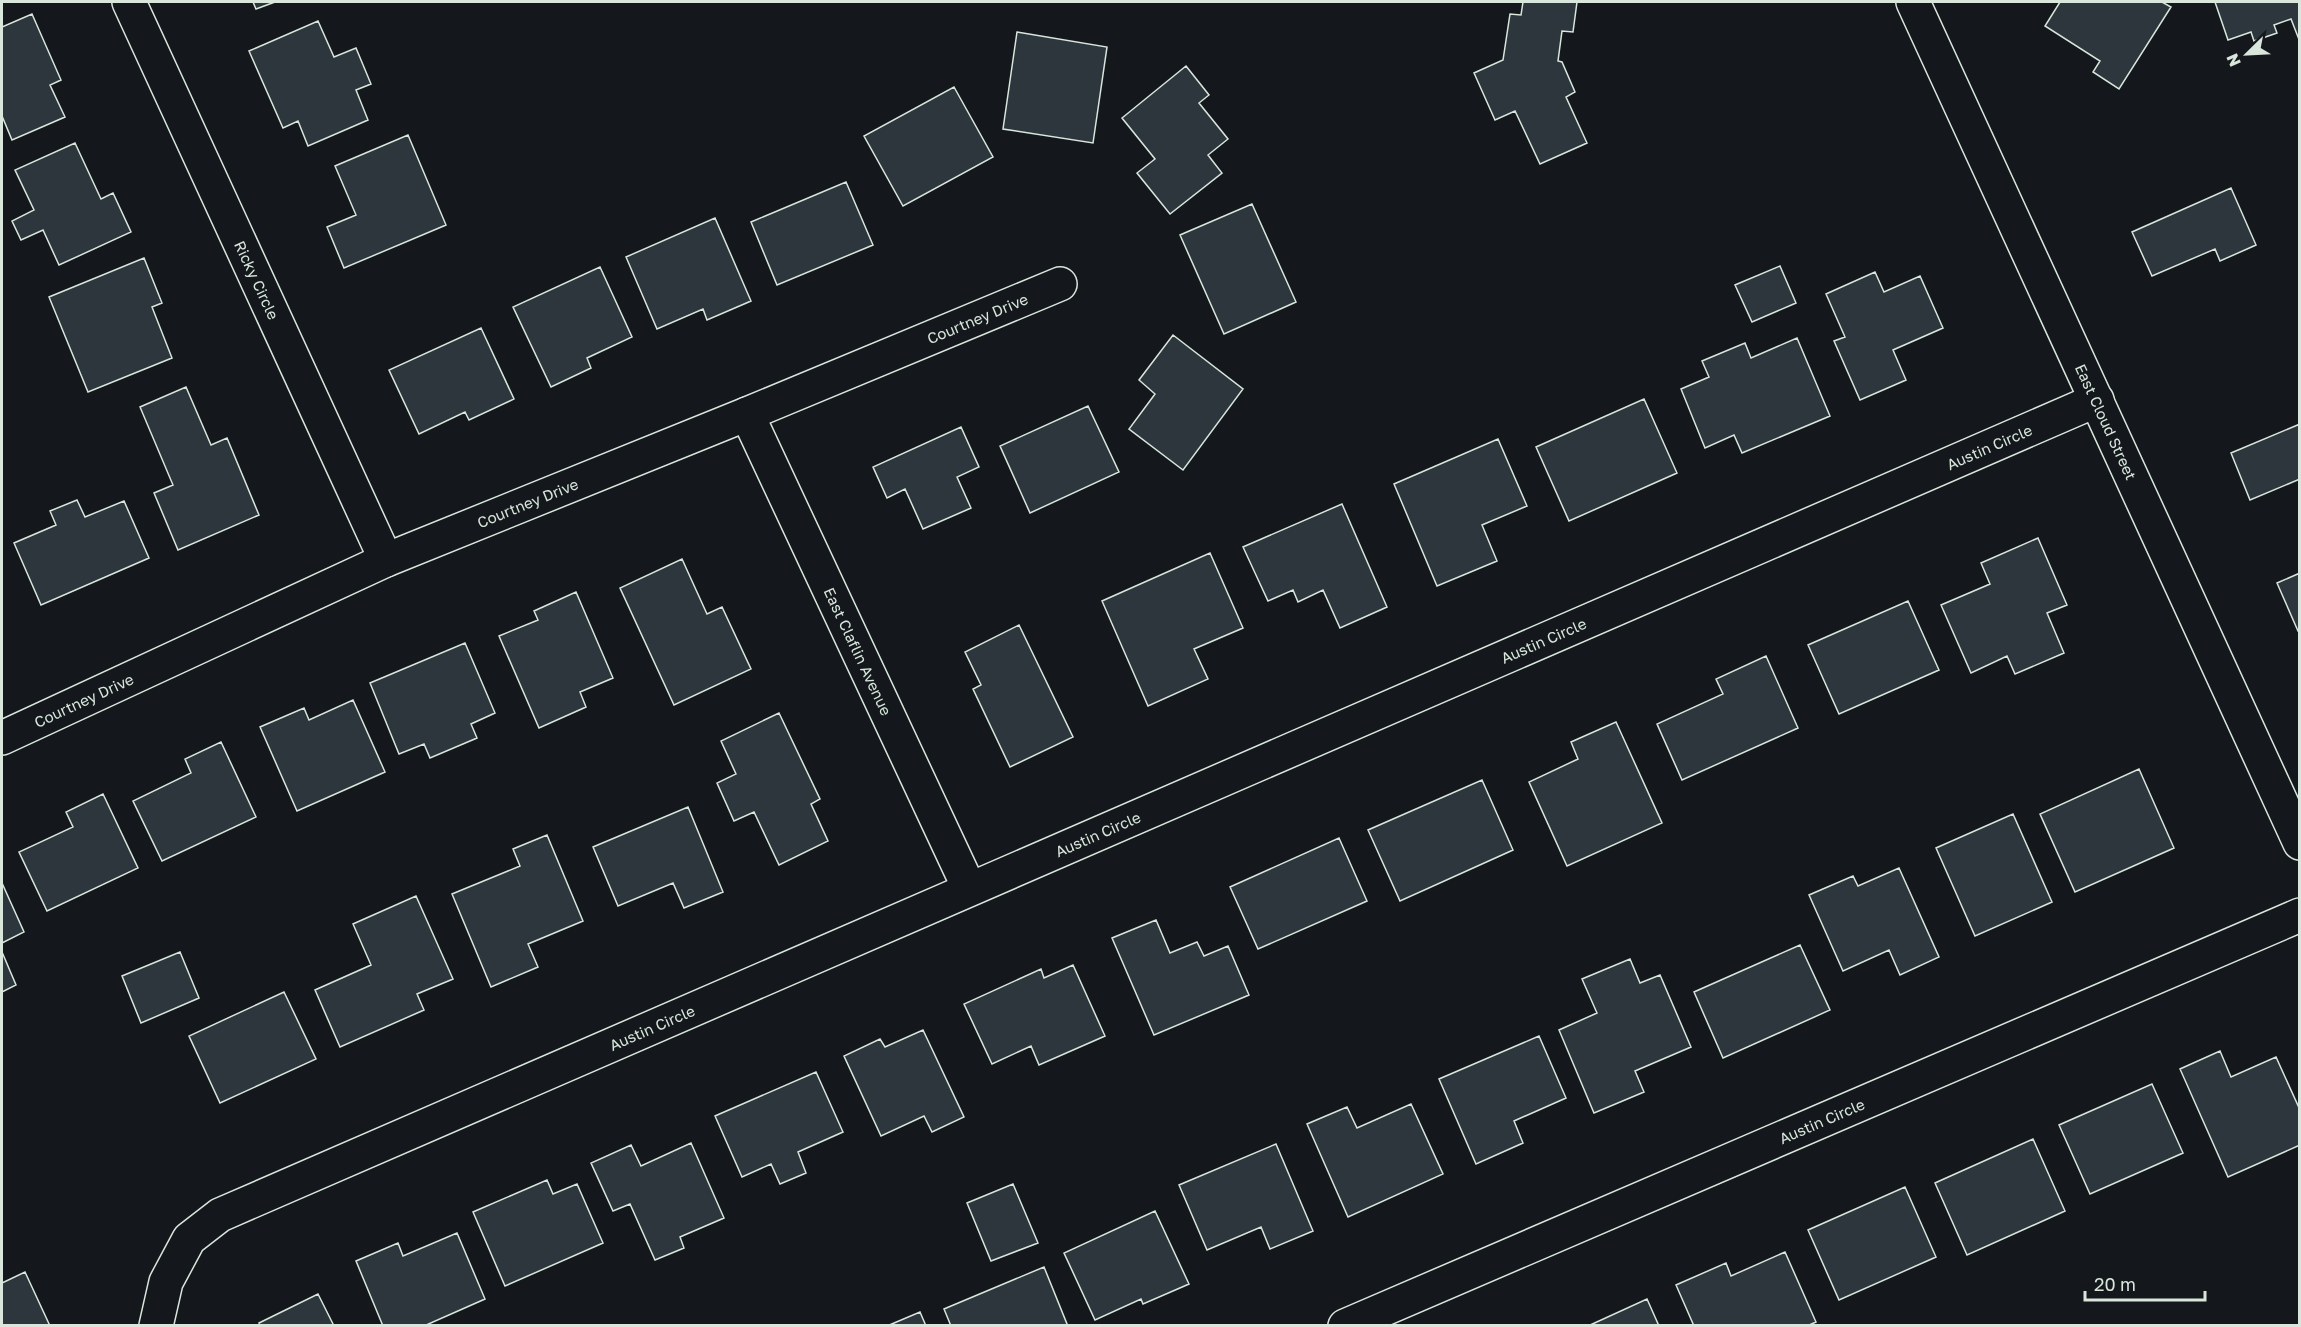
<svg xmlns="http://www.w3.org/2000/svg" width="2301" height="1327" viewBox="0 0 2301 1327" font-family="'Golos Text',sans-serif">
  <rect width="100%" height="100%" fill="#14181c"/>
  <path fill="#2c363c" stroke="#d8e6dc" stroke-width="1.5" d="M253,2H275L256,9Z
    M1523,2H1577L1573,32L1562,31L1558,61L1562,62L1575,92L1566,97L1587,143L1540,164L1515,111L1495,120L1474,73L1503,60L1510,14L1521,15Z
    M2060,2H2162L2171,7L2119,89L2093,72L2100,61L2045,26Z
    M2215,2H2300V42L2291,19L2274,25L2277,33L2254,41L2251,32L2228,40Z
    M32,14L61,80L50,85L65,117L12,140L2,116V27Z
    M318,21L334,57L356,48L371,84L356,90L368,120L308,146L298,121L283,128L249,51Z
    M1017,32L1107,47L1093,143L1003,129Z
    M1186,66L1209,95L1199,103L1228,139L1208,155L1222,173L1170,214L1137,173L1155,159L1122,118Z
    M954,87L993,157L903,206L864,136Z
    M408,135L446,225L344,268L327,227L356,215L335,166Z
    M75,143L101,199L113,193L131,232L59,265L43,230L21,240L12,221L34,210L15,170Z
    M846,182L873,245L777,285L751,222Z
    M2231,188L2256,245L2220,261L2215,249L2152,276L2132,232Z
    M1252,204L1296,302L1224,334L1180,235Z
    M715,218L751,301L707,320L703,309L657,329L626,257Z
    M144,258L162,303L152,307L172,358L88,392L49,297Z
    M1780,266L1796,303L1752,322L1735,285Z
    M600,267L632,337L587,358L591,368L551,387L513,307Z
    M1875,272L1884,292L1920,276L1943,328L1893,350L1906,380L1860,400L1834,341L1845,337L1826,294Z
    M481,328L514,399L469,420L465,412L419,434L389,370Z
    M1173,335L1243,389L1183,470L1129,429L1155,394L1139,380Z
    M1797,338L1830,416L1742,453L1734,435L1705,448L1681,389L1709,377L1702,361L1745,343L1751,358Z
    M186,387L211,445L227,438L259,515L178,550L154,493L173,485L140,407Z
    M1644,399L1677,473L1569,521L1536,447Z
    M1088,406L1119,472L1030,513L1000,446Z
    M2300,424V479L2250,500L2231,453Z
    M961,427L979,467L957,477L971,508L923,529L905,489L887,498L873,467Z
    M1498,439L1527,506L1482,525L1497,561L1437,586L1394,484Z
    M77,500L85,517L124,501L149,558L41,605L14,543L56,525L50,511Z
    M1342,504L1387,607L1340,628L1323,590L1298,602L1293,590L1268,601L1243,547Z
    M2038,538L2067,605L2047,613L2064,653L2015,674L2007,656L1971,673L1941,605L1990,584L1981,563Z
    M1210,553L1243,628L1194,649L1208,679L1148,706L1102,601Z
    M682,559L707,614L722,607L751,669L674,705L620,588Z
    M2300,573V630L2298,631L2277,583Z
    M576,592L613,678L580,692L586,707L539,728L499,636L538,620L534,611Z
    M1908,601L1939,670L1839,714L1808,645Z
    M1019,625L1073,737L1010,767L973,689L981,685L965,652Z
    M465,643L495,713L471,724L477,738L430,758L424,744L399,754L370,683Z
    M1766,656L1798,728L1682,780L1657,724L1723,694L1716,679Z
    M353,700L385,772L297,811L260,727L304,708L309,720Z
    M779,713L820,799L811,804L828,841L779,865L754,812L734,821L717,783L736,774L721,741Z
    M1616,722L1662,823L1567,866L1529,782L1578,759L1571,742Z
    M221,742L256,817L162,861L133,801L191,773L185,759Z
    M2139,769L2174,848L2075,892L2040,814Z
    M1482,780L1513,850L1400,901L1368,830Z
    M103,794L138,868L47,911L19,852L73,827L66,812Z
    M688,807L723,892L684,908L673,883L618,906L593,847Z
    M2013,814L2052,902L1975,936L1936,848Z
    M547,835L583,921L528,944L538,967L491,987L452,894L520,866L513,849Z
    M1339,838L1367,901L1258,949L1230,887Z
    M1899,868L1939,957L1900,975L1889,950L1843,971L1809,895L1853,876L1858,886Z
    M2,883L24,932L2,943Z
    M416,896L453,979L417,994L424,1010L340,1047L315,990L371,965L353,924Z
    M1156,920L1170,953L1197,942L1204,956L1228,946L1249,995L1154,1035L1112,938Z
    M1800,945L1830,1010L1723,1058L1694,992Z
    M2,952L16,985L2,992Z
    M180,952L199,998L141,1023L122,976Z
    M1630,959L1640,983L1660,975L1691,1047L1635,1071L1644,1092L1594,1113L1559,1030L1597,1013L1582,979Z
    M1073,965L1105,1036L1039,1065L1031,1046L992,1064L964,1004L1041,969L1044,978Z
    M284,992L316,1059L220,1103L189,1036Z
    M923,1030L964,1117L932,1132L924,1116L881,1136L844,1056L880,1039L885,1047Z
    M1539,1036L1566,1098L1514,1121L1523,1143L1476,1164L1439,1079Z
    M2220,1051L2231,1077L2276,1057L2300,1110V1145L2228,1177L2180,1069Z
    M816,1072L843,1132L798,1152L806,1173L780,1184L771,1164L742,1177L715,1116Z
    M2152,1084L2183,1153L2090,1194L2059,1125Z
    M1411,1104L1443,1174L1348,1217L1307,1124L1347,1107L1357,1128Z
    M2033,1139L2065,1211L1967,1255L1935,1183Z
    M691,1143L724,1218L680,1237L684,1248L655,1260L630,1204L613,1211L591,1163L631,1145L641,1166Z
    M1276,1144L1313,1231L1270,1249L1261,1227L1207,1250L1179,1185Z
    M547,1180L553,1194L577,1184L603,1243L505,1286L473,1212Z
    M1013,1184L1038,1243L991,1261L967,1203Z
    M1905,1187L1936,1257L1839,1300L1808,1230Z
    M1155,1211L1189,1284L1143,1304L1141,1299L1095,1320L1064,1253Z
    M457,1233L485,1299L424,1326H383L356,1261L398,1243L403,1256Z
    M1785,1252L1816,1322L1807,1326H1694L1676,1285L1726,1263L1731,1276Z
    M1044,1267L1067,1324L1063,1326H951L944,1309Z
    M25,1272L50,1326H2V1283Z
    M318,1294L334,1326H260L259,1323Z
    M1647,1299L1659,1326H1588Z
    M920,1312L926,1326H887Z"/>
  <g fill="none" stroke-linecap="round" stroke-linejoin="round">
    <defs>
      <g id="minor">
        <path id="s1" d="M129,2L386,560"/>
        <path id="s2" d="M1913,2L2300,843"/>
        <path id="s3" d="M747,414L969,888"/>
        <path id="s4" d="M2,738L386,560L747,414L1060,284"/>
        <path id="s5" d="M156,1326L166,1282L189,1239L220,1215L2097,400"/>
        <path id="s6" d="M1345,1326L2300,915"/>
      </g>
    </defs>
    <use href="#minor" stroke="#d8e6dc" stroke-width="36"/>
    <use href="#minor" stroke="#14181c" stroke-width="33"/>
  </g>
  <g text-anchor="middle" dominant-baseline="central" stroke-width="4.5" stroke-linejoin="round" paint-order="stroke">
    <g font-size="15" fill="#d8e6dc" stroke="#14181c">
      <text stroke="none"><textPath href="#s1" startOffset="306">Ricky Circle</textPath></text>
      <text stroke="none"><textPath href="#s4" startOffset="1062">Courtney Drive</textPath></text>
      <text stroke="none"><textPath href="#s2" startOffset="462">East Cloud Street</textPath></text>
      <text stroke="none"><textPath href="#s5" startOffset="2062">Austin Circle</textPath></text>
      <text stroke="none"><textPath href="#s4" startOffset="576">Courtney Drive</textPath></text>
      <text stroke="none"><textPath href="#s5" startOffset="1576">Austin Circle</textPath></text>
      <text stroke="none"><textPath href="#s3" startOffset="262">East Claflin Avenue</textPath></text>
      <text stroke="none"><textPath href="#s4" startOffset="90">Courtney Drive</textPath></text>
      <text stroke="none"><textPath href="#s5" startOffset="1090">Austin Circle</textPath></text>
      <text stroke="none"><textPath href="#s5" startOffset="604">Austin Circle</textPath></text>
      <text stroke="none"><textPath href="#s6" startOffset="519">Austin Circle</textPath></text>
    </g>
  </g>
  <rect width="2301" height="1327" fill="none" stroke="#d8e6dc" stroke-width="6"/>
  <g transform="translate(2247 54) rotate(246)" stroke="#14181c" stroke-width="4.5" paint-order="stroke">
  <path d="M0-4.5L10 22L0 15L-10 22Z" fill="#d8e6dc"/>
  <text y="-9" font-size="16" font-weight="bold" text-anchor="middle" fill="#d8e6dc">N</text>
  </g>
  <path d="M2085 1291v9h120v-9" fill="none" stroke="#d8e6dc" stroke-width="3"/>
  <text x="2094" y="1291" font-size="18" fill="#d8e6dc" stroke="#14181c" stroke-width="4.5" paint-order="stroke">20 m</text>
</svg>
